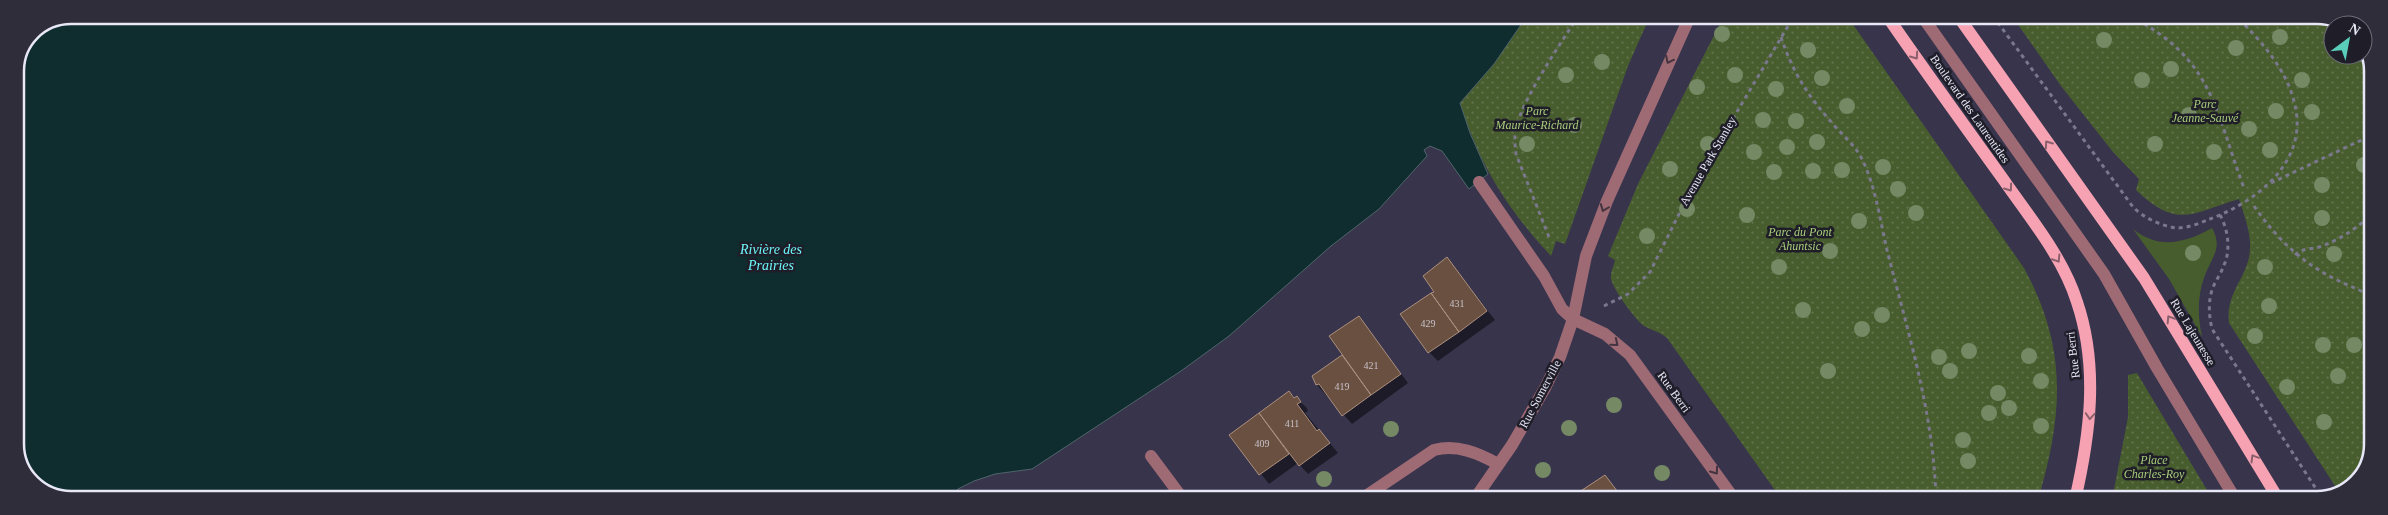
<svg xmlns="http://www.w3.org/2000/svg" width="2388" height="515" viewBox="0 0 2388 515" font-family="Georgia,serif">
  <defs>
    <pattern id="park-dots" width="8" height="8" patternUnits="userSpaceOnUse" patternTransform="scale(1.25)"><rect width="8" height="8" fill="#485d2e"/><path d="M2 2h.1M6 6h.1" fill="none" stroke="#62744d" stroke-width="1.8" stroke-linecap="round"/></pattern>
  </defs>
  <rect width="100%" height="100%" fill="#37344c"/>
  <path fill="#485d2e" d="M2212,228C2224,249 2210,259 2204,278C2197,297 2198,318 2202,337L2169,279L2133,229C2159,250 2185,243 2212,228Z"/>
  <path fill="url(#park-dots)" d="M1527,16H1650L1628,66L1565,244L1556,241L1551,256C1505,206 1481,167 1460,103L1494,64Z
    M1724,16H1847L2024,268C2068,348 2063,415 2038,500H1782L1667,338C1660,332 1654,331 1646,327C1637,323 1613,289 1611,279C1610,273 1614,265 1615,260L1608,256L1638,184Z
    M2012,16H2328L2344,25H2333V55H2363V42L2373,64L2372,455L2354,486L2339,492L2229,323C2225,292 2249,277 2250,249C2251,232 2244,215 2239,199C2192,213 2178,230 2136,190L2139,179L2113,152L2061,86Z
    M2137,373L2213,500H2112L2128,417V375Z"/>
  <path fill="#0f2d2e" stroke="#50656a" d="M71,15L1527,16L1494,64L1460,103L1470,133L1488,174L1469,189L1442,151L1430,146L1424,150L1427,156L1379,209L1331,246L1229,336L1181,371L1032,469L995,474L974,481L958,489L950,499H60L31,484L15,451V70L31,31Z"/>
  <path fill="#0007" d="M1447,259L1495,320L1438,361L1429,352L1436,292Z
    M1358,317L1408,383L1352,424L1317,385L1314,376L1343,355Z
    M1289,392L1306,407L1308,411L1305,413L1338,453L1308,474L1298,463L1269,484L1231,435Z
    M1605,476L1625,500H1578Z"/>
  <path fill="#695040" stroke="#ac907e" d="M1447,257L1487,311L1459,332L1431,293L1434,292L1423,276Z
    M1431,293L1459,332L1428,353L1400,314Z
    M1359,316L1401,374L1371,395L1329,336Z
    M1342,355L1371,395L1342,416L1319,384L1316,385L1312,376Z
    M1289,391L1294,398L1297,396L1301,402L1297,404L1317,431L1319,429L1330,443L1299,466L1259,413Z
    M1259,413L1289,454L1259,475L1229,435Z
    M1605,475L1624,500H1576L1573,496Z"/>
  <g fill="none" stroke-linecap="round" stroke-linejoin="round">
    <path stroke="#7a788d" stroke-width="3" stroke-dasharray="4 4" stroke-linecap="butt" d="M1993,16L2133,207C2144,218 2161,226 2177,228C2188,228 2200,223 2210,219C2251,204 2300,169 2297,119C2294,77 2264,44 2236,16
      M2130,16C2214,60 2214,108 2244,188
      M2332,18L2335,25
      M1781,37C1793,73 1808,96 1833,124C1843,136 1855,145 1862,159C1876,188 1880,220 1887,250C1908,333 1934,414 1936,500
      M2353,55L2373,68
      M2271,183L2372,135
      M2254,206C2276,238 2302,263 2337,280C2349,286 2361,290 2372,297
      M2220,215C2228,229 2231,250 2224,265C2221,274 2215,281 2212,290C2208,303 2209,316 2212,329L2322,498
      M1549,237L1516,154C1515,145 1514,137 1516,128C1524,96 1560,45 1578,16
      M2295,255C2303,247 2312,250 2322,246C2341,239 2357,228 2372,214
      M1604,306L1628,294L1650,272L1694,184L1794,16"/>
    <path stroke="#9e6a74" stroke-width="12" d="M1922,16L2104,274L2157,368L2236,500
      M1479,182L1544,276L1562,309L1573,319L1605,334L1630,355L1735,500
      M1151,456L1183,499
      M1360,500L1434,450C1457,444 1478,453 1498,464
      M1474,500L1512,445L1545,388L1560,357L1573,319L1586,256L1607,201L1690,16"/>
    <path stroke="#f6a2b2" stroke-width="12" d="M1887,16C1925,71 1964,125 2003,179C2030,218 2063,257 2077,302C2099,367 2090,435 2075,500
      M1958,16L2144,278L2279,500"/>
  </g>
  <g fill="#758965">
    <circle cx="1722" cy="34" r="8"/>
    <circle cx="2280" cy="37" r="8"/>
    <circle cx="2104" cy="40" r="8"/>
    <circle cx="2236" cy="48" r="8"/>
    <circle cx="1808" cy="50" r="8"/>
    <circle cx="1602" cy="62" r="8"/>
    <circle cx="2171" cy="69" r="8"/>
    <circle cx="1566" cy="75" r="8"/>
    <circle cx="1735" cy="75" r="8"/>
    <circle cx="1822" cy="78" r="8"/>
    <circle cx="2142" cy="80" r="8"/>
    <circle cx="2302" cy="80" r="8"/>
    <circle cx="1697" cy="87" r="8"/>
    <circle cx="1776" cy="89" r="8"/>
    <circle cx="1847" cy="106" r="8"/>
    <circle cx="2276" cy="111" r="8"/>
    <circle cx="2312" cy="112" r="8"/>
    <circle cx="2189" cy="115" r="8"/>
    <circle cx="1763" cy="120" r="8"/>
    <circle cx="1796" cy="121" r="8"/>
    <circle cx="1574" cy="125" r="8"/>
    <circle cx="2249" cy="129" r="8"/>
    <circle cx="1817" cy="142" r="8"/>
    <circle cx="1527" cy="144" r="8"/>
    <circle cx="1708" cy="144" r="8"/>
    <circle cx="2155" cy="144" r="8"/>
    <circle cx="1787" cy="147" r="8"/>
    <circle cx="2270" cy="150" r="8"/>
    <circle cx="1754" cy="152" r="8"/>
    <circle cx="2214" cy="152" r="8"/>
    <circle cx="2364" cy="165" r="8"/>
    <circle cx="1883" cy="167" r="8"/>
    <circle cx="1670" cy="169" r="8"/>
    <circle cx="1842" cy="170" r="8"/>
    <circle cx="1813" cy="171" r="8"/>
    <circle cx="1774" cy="172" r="8"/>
    <circle cx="2322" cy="185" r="8"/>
    <circle cx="1898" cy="189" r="8"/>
    <circle cx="1687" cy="209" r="8"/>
    <circle cx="1916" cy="213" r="8"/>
    <circle cx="1747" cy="215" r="8"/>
    <circle cx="2322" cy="218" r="8"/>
    <circle cx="1859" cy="221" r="8"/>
    <circle cx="1647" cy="236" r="8"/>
    <circle cx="1830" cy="251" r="8"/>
    <circle cx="2193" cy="253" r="8"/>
    <circle cx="2334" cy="254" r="8"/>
    <circle cx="1779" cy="267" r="8"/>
    <circle cx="2265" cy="267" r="8"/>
    <circle cx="2269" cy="306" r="8"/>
    <circle cx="1803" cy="310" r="8"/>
    <circle cx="1882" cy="315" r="8"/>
    <circle cx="1862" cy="329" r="8"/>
    <circle cx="2255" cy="336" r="8"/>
    <circle cx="2323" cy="345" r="8"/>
    <circle cx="2354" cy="345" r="8"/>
    <circle cx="1969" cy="351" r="8"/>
    <circle cx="2029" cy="356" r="8"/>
    <circle cx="1939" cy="357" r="8"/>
    <circle cx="1828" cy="371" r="8"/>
    <circle cx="1950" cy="371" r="8"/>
    <circle cx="2338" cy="376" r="8"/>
    <circle cx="2041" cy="381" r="8"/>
    <circle cx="2287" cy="387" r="8"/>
    <circle cx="1998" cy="393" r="8"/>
    <circle cx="1614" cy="405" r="8"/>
    <circle cx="2009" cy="408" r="8"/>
    <circle cx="1989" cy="413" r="8"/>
    <circle cx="2324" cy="422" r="8"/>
    <circle cx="2041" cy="426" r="8"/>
    <circle cx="1569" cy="428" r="8"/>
    <circle cx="1391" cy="429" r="8"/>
    <circle cx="1963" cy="440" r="8"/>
    <circle cx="1968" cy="461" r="8"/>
    <circle cx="1543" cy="470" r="8"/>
    <circle cx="1662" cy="473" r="8"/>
    <circle cx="1324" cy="479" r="8"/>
  </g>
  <defs><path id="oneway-chevron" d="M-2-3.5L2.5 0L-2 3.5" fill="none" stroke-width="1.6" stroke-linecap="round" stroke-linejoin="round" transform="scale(1.25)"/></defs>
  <g stroke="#8a606d">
    <use href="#oneway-chevron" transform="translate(1915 56) rotate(55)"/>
    <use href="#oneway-chevron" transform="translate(2048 144) rotate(-125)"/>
    <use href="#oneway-chevron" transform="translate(2009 188) rotate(55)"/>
    <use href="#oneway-chevron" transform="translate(2057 259) rotate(58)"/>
    <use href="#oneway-chevron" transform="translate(2170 319) rotate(-122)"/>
    <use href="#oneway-chevron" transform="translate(2090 416) rotate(94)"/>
    <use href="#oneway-chevron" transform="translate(2254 458) rotate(-121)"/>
  </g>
  <g stroke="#44343f">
    <use href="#oneway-chevron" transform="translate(1669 60) rotate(116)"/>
    <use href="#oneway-chevron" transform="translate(1604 208) rotate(111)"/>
    <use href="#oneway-chevron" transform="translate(1615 343) rotate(40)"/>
    <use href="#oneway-chevron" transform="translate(1715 471) rotate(54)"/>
  </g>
  <g text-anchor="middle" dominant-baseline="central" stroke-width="5" stroke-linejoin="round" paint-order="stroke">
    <g font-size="10" fill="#c8c1c9">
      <text x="1457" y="303">431</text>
      <text x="1428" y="323">429</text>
      <text x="1371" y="365">421</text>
      <text x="1342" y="386">419</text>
      <text x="1292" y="423">411</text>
      <text x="1262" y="443">409</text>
    </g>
    <g font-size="12" font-style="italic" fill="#a8ce7a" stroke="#1e1d28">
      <text x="2205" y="104">Parc<tspan x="2205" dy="14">Jeanne-Sauvé</tspan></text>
      <text x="1537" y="111">Parc<tspan x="1537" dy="14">Maurice-Richard</tspan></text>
      <text x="1800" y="232">Parc du Pont<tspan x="1800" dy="14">Ahuntsic</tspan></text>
      <text x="2154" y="460">Place<tspan x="2154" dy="14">Charles-Roy</tspan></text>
    </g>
    <g font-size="12" fill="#e8e7f7" stroke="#1e1d28">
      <text transform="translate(1970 109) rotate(55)">Boulevard des Laurentides</text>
      <text transform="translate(1708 161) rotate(-60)">Avenue Park Stanley</text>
      <text transform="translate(2193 332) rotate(59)">Rue Lajeunesse</text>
      <text transform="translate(2073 355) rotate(-97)">Rue Berri</text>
      <text transform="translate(1674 392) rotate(54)">Rue Berri</text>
      <text transform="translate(1540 394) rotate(-62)">Rue Somerville</text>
    </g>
    <g font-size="14" font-style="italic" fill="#6df5f9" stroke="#1e1d28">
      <text x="771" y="249">Rivière des<tspan x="771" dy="16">Prairies</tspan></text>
    </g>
  </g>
  <path d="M0 0H2388V515H0ZM71 24H2317A47 47 0 0 1 2364 71V444A47 47 0 0 1 2317 491H71A47 47 0 0 1 24 444V71A47 47 0 0 1 71 24Z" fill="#2e2d39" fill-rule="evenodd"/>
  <path fill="none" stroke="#e8e7f7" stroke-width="2.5" d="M71 24H2317A47 47 0 0 1 2364 71V444A47 47 0 0 1 2317 491H71A47 47 0 0 1 24 444V71A47 47 0 0 1 71 24Z"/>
  <g transform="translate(2348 40) rotate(32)"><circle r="24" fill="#1e1d28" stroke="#6f6e7b"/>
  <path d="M0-4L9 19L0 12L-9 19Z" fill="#5bcebb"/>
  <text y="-8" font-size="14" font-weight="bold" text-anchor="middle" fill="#e8e7f7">N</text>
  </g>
</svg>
